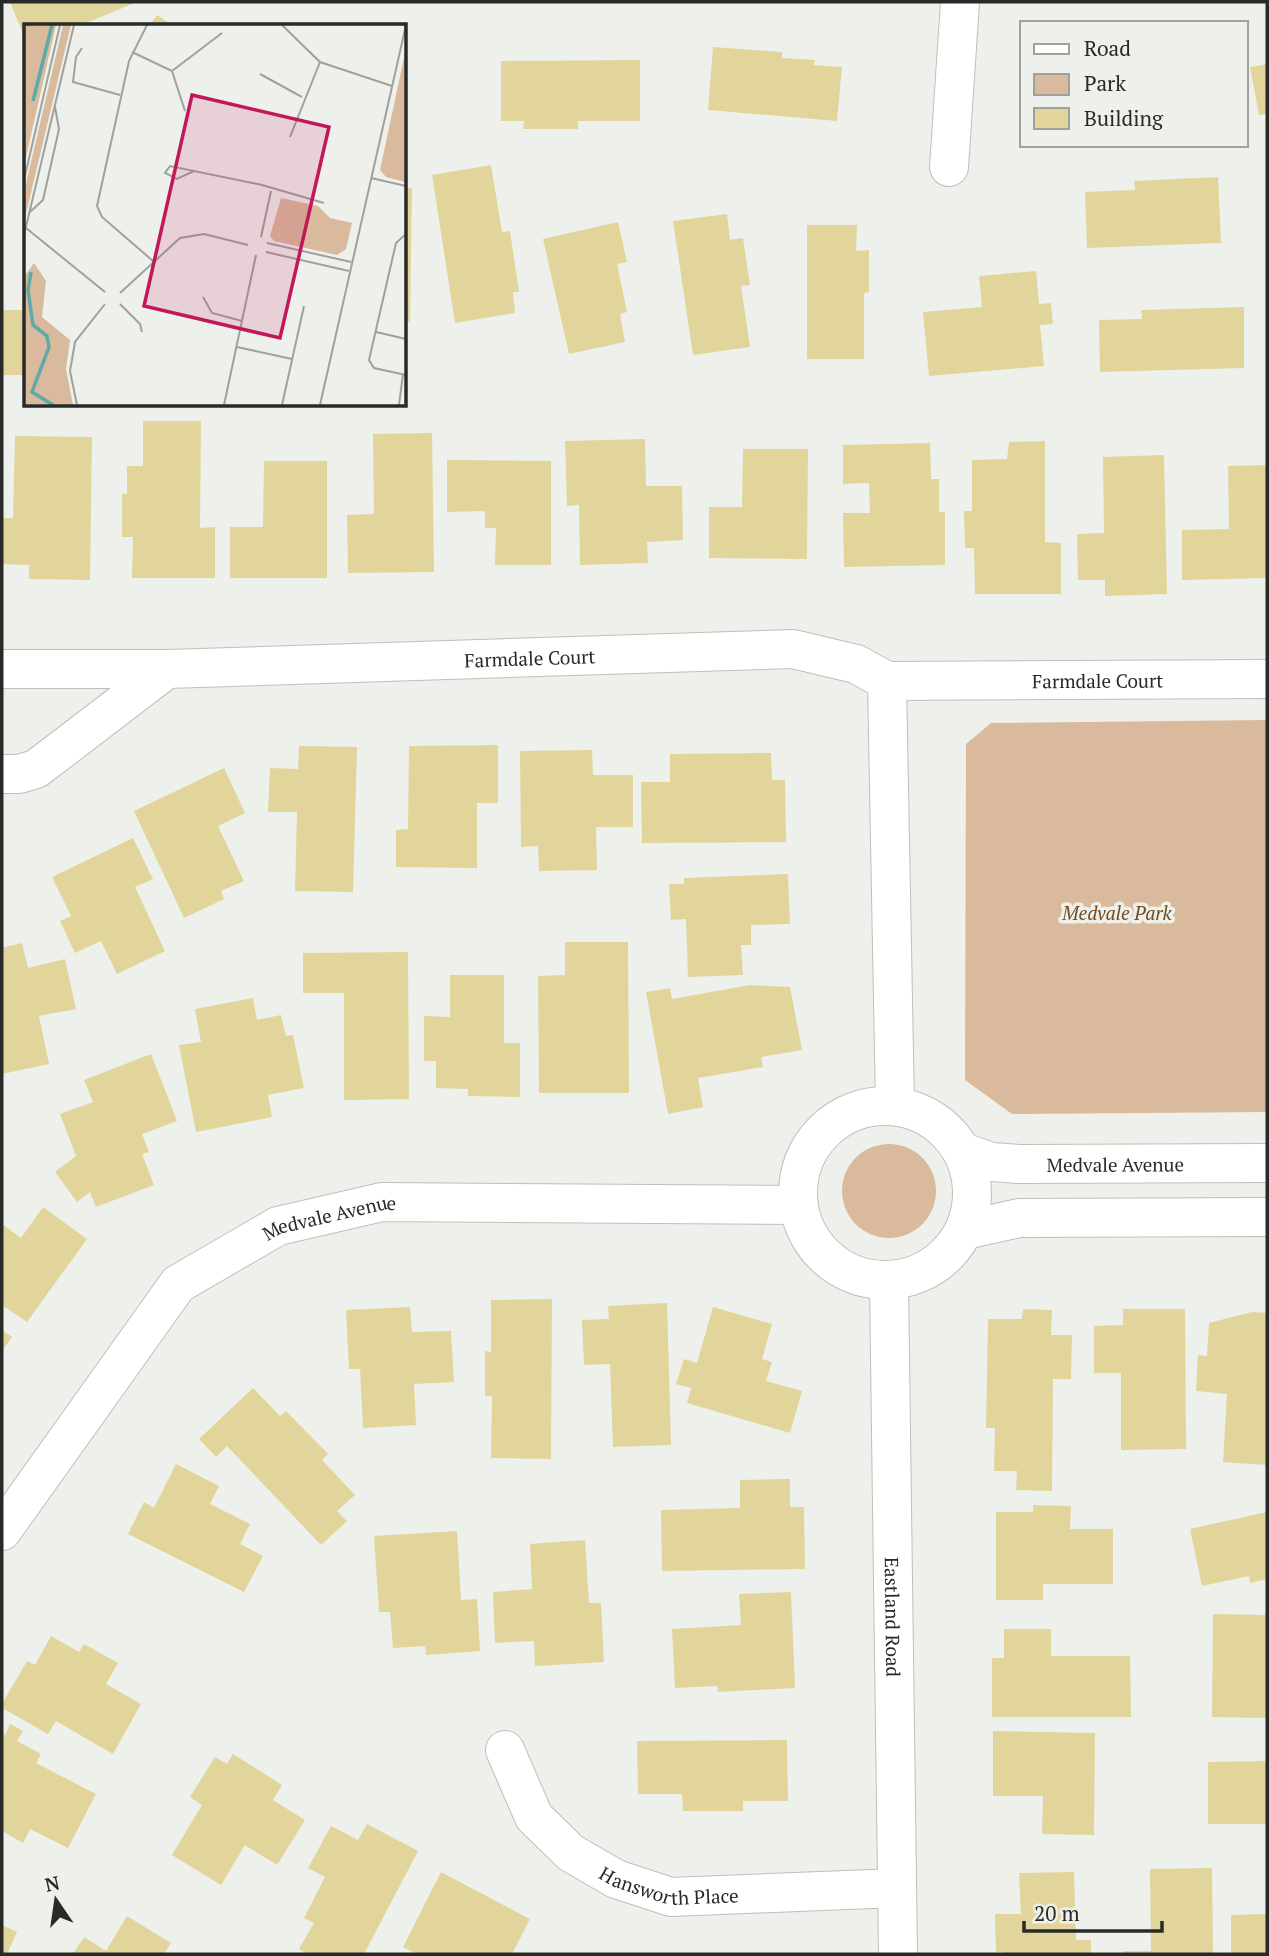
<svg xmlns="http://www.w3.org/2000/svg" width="1269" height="1956" viewBox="0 0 1269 1956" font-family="'PT Serif',serif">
  <rect width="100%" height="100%" fill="#eef1eb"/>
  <path fill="#d9ba9d" d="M1267,720V1112L1012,1114L965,1080L966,744L991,723Z
    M842 1191a47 47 0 1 1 94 0a47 47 0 1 1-94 0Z"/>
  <path fill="#e1d59c" d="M10,2H137L79,26H26V41Z
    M157,15L174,26H149Z
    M713,47L782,52V58L815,60L814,65L842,67L837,121L708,110Z
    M640,60V121H578V129H523L524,121H501V61Z
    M1267,64V114L1259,115L1250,67Z
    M491,165L502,232L510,231L519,292H513L515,313L455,323L432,175Z
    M1218,177L1221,243L1087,248L1085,192L1135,190L1134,181Z
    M404,188H412L410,322H404Z
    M727,214L730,240L743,238L750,285L741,286L750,347L693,355L673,221Z
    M618,222L627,262L617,264L627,312L620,314L625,342L569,354L543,239Z
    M807,225H857L856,251L869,250V292L864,293V359H807Z
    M1036,271L1039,304L1051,303L1053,324L1040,325L1044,366L929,376L923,312L982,307L979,276Z
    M1244,307V368L1100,372L1099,320L1142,319L1141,310Z
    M2,310H26V375H2Z
    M143,421H201L200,528L215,527V578H132L133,537H122V494H127V466H143Z
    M432,433L434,572L348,573L347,515L374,514L373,434Z
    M15,436L92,437L90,580L29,579V565L2,564L3,518H13Z
    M645,439L646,486H682L683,540L647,542L648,563L580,565L579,505L567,506L565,441Z
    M1045,441V542L1061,543V594H975L974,548H965L964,511H972V460L1007,459L1009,442Z
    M930,443L931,479H939V512H945V565L844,567L843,513H870L869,483L843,484V445Z
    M743,449H808L807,559L709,558V507H742Z
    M1164,455L1167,594L1105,596V580H1078L1077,534L1104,533L1103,457Z
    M447,460L551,461V565H495L496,528H485V511L447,512Z
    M264,461H327V578H230V527H263Z
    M1267,465V578L1182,580V530L1229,529L1228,466Z
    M498,745V803H477V868L396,867V830L408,829L409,746Z
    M299,746L357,747L353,892L295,891L297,812H268L270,768L298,769Z
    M592,750L593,775H633V827H596L597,870L539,871L538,846L521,847L520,751Z
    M771,753L772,780H785L786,842L642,843L641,782H670V754Z
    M224,768L245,813L218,826L244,881L221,891L224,899L184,918L134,811Z
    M133,838L153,879L135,887L165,951L117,974L101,941L75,953L60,921L71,916L52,877Z
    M788,874L790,924L751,925V945H741L743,975L688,977L686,919L671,920L669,884H684V878Z
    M565,942H628L629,1093H539L538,976L565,975Z
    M22,943L28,968L65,959L76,1009L39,1016L49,1064L2,1074V948Z
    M408,952L409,1099L344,1100V993H303V953Z
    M450,975H504V1043H520V1097L468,1096V1089L436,1088V1061H424V1016L450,1017Z
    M750,985L790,987L802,1050L761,1057L763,1067L698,1078L703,1107L668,1114L646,992L670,988L672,999Z
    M253,998L257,1020L281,1015L286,1036L293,1035L304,1088L268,1095L272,1117L196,1132L179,1045L201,1042L195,1009Z
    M151,1054L177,1121L142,1134L149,1152L142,1154L154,1185L96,1207L90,1192L77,1202L55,1172L76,1156L60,1114L93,1102L84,1080Z
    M43,1207L87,1239L27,1322L2,1305V1224L21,1238Z
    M552,1299L551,1459L491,1458L492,1396H485V1351L491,1352V1300Z
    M667,1303L671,1445L613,1447L610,1364L584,1365L582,1320L609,1319L608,1306Z
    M410,1307L412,1332L451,1331L454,1382L414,1384L416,1425L363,1428L360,1369H349L346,1310Z
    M713,1307L772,1324L762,1359L772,1362L766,1381L802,1391L790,1433L687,1403L691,1388L676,1384L684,1359L697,1363Z
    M1023,1309L1052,1310L1051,1335H1072L1071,1379H1053L1052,1491L1016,1490L1017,1471H994L995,1428H986L988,1319H1022Z
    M1123,1309H1185L1186,1449L1121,1450V1373H1094V1326L1123,1325Z
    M1252,1312L1267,1313V1465L1223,1462L1227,1394L1196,1391L1198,1355L1207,1356L1209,1323Z
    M2,1330L12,1337L2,1351Z
    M253,1388L280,1416L286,1411L328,1454L322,1460L355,1495L337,1511L347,1521L321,1545L227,1446L216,1457L199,1439Z
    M176,1464L219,1486L210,1504L250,1524L240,1544L263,1556L244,1592L128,1534L144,1502L154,1508Z
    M790,1479V1507H804L805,1569L662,1571L661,1510L740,1508V1480Z
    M1033,1505L1071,1506L1070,1529H1113V1584H1043V1600H996V1512H1033Z
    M1267,1512V1579L1250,1583L1249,1576L1202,1586L1190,1529Z
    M457,1531L461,1600L477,1599L480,1651L426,1655L425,1646L393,1648L390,1612H379L374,1536Z
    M585,1540L589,1603H601L604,1662L535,1666L534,1641L495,1643L493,1592L532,1589L530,1544Z
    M791,1592L795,1688L718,1692L717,1686L675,1688L672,1629L741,1625L739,1594Z
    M1213,1614L1267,1615V1718L1212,1717Z
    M1004,1629H1051V1656H1130L1131,1717H992V1658H1004Z
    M51,1636L79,1652L84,1644L118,1663L106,1684L141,1704L113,1754L56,1721L48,1734L2,1708V1704L27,1661L35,1665Z
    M10,1724L23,1731L17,1741L41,1754L36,1763L96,1794L68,1848L30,1829L23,1843L2,1831V1733L5,1735Z
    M993,1731L1095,1733L1094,1835L1042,1834L1043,1796H993Z
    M787,1740L788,1801H743V1811H683L682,1794H638L637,1741Z
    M233,1754L282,1785L273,1800L305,1820L277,1865L245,1845L221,1885L172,1855L202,1805L190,1797L215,1757L227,1764Z
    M1267,1761V1824H1208V1762Z
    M367,1824L418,1851L364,1954H308L299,1949L314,1923L304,1918L325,1877L308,1868L331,1826L358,1840Z
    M1212,1868L1213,1954H1123V1951H1151L1150,1869Z
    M441,1872L530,1919L512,1954H417L403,1947Z
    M1074,1872L1076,1940H1091V1954H1003V1952H996L995,1914H1021L1019,1873Z
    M1267,1914V1954H1231V1915Z
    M127,1916L171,1943L164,1954H73L84,1937L106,1951Z
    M2,1925L17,1932L7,1954H2Z"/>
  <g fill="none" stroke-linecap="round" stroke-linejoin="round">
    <defs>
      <g id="street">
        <path d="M949,167L960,2"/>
        <path id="s1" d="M2,669H167L793,649L856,664L887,681L1267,679"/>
        <path d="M887,681L895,1106"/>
        <path d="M2,774H19L36,769L167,669"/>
        <circle cx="885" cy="1193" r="87"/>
        <path id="s2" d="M963,1152L991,1162L1020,1164L1267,1163"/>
        <path d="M965,1230L1019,1218L1267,1217"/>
        <path id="s3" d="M889,1281L898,1954"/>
        <path id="s4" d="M2,1531L178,1284L278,1226L382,1202L798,1205"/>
        <path id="s5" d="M505,1750L534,1817L571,1853L616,1879L671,1897L897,1888"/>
      </g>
    </defs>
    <use href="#street" stroke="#bdc0ba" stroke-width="40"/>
    <use href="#street" stroke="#fff" stroke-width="38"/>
  </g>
  <g text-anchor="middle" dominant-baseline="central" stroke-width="7" stroke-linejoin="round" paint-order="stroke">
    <g font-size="19" fill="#292a28" stroke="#eef1eb">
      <text stroke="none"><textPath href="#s1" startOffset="528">Farmdale Court</textPath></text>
      <text stroke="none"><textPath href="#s1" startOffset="1102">Farmdale Court</textPath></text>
      <text stroke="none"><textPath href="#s2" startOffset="154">Medvale Avenue</textPath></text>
      <text stroke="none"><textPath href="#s4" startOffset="471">Medvale Avenue</textPath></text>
      <text stroke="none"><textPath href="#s3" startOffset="336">Eastland Road</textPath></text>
      <text stroke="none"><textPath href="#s5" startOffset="231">Hansworth Place</textPath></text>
    </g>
    <g font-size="19" font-style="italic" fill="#754b1c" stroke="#eef1eb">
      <text x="1117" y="912">Medvale Park</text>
    </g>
  </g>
  <g transform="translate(24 24)">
    <rect width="382" height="382" fill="#eef1eb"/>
    <path d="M0,1H32L0,142ZM39,1H47L0,198V168ZM381,29V158L362,153L356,146ZM257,174L294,182L306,194L328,199L322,225L313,231L250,217L246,212ZM10,239L22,257L18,293L46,316L42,345L49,381L0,380V253Z" fill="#d9ba9d"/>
    <path fill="none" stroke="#5faaa8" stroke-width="3.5" d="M9,77L28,1M7,248L4,266L9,301L23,312L25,323L8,368L29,381"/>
    <path fill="none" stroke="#9fa19d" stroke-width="2" d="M123,1L105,37L73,182L78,193L129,237M258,1L296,38L368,62M58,24L52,33L49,58L96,71M108,28L148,47L161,87M148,47L198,9M236,50L278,73M266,113L296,38M170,147L153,155L141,149L146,142L238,161L300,179M347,154L382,162M0,156L36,1M6,188L19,176L35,105L31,83M2,204L81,268M382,210L372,219L345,336L350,344L382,351M0,211L50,1M237,213L247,167M243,219L327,238M242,228L325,247M96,269L156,214L180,210L224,221M179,273L188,289L218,297M96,280L116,300L118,308M352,308L382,315M213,323L268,335M53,381L46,347L51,318L81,280M200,381L232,231M258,381L280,282M296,381L382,1M375,381L379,350"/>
    <path fill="#c2185b" fill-opacity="0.15" stroke="#c2185b" stroke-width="3.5" d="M168,71L305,103L256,314L120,282Z"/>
    <rect width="382" height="382" fill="none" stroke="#292a28" stroke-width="3.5"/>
  </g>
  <rect width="1269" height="1956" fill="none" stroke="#292a28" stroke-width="7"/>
  <rect x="1020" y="21" width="228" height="126" fill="#eef1eb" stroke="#9fa19d" stroke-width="2"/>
  <rect x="1034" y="44" width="35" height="10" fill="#ffffff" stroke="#9fa19d" stroke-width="2"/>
  <text x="1084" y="56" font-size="21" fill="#292a28">Road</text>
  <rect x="1034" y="74" width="35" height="21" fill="#d9ba9d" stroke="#9fa19d" stroke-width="2"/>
  <text x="1084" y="91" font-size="21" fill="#292a28">Park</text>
  <rect x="1034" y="108" width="35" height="21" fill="#e1d59c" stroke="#9fa19d" stroke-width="2"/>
  <text x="1084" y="126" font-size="21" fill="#292a28">Building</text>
  <g transform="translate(56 1900) rotate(347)" stroke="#eef1eb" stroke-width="5" paint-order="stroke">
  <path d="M0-5L12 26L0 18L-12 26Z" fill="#292a28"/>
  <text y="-10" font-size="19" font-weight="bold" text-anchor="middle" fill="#292a28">N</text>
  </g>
  <path d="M1024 1921v10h138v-10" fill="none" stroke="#292a28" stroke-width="3.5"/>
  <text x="1034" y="1921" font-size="21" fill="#292a28" stroke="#eef1eb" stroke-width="5" paint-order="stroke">20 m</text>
</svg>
